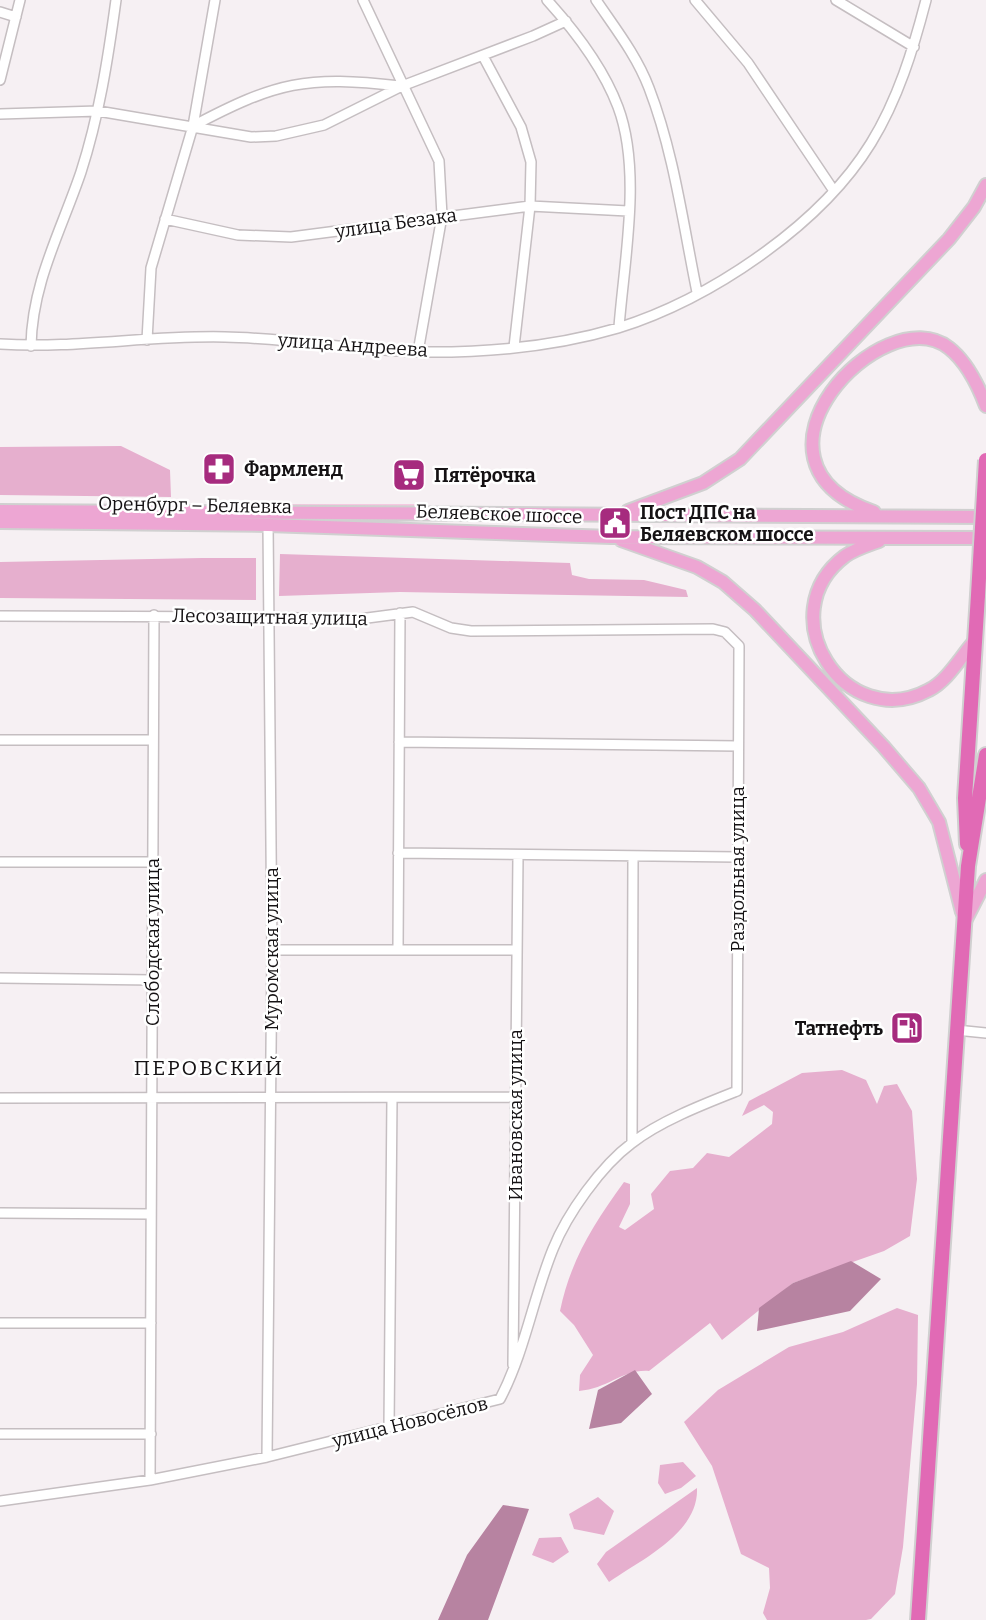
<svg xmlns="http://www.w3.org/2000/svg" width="986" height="1620" viewBox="0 0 986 1620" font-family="Bitter,serif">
  <rect width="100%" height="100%" fill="#f6f0f3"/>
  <path fill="#f5c9e1" d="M241,504H416V507H242Z"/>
  <path fill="#e6afce" d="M121,446L170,470L171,497L0,495V447Z
    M280,554L570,563L572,575L589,579L644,580L686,590L688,597L400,592L279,596Z
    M202,558H256V600L0,598V562Z
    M842,1070L866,1080L877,1104L884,1086L897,1084L912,1111L917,1179L910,1236L884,1251L793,1283L722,1340L710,1323L649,1371C623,1369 608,1389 579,1391L580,1375L593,1355L574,1325L560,1311C571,1259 593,1225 624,1182L630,1184V1204L619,1227L625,1230L654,1209L651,1194L670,1171L693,1168L707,1153L729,1157L772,1124L773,1112L764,1105L742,1116L749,1101L802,1073Z
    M897,1308L918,1315L917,1384L903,1547L895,1594L871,1619L866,1620H767L763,1613L770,1588L769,1568L741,1554L712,1466L684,1422L718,1390L789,1347L843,1332Z
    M683,1462L696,1476L681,1488L665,1494L658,1483L660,1465Z
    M697,1488C699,1533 642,1559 609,1582L597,1564L606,1552Z
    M598,1497L614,1511L604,1535L574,1529L569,1514Z
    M561,1537L569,1552L553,1563L532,1555L539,1538Z"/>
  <path fill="#b783a1" d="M851,1261L881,1279L850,1311L757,1331L759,1308L793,1283Z
    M635,1370L652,1394L621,1423L589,1429L598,1390Z
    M503,1505L529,1509L488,1620H438L467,1555Z"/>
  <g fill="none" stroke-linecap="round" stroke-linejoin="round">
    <defs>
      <path id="minor" d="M363,0L439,161L442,216L418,352
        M547,0C576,32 603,67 618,107C642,171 624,261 619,327
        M596,0C615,28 637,56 649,88C674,153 683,224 697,292
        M695,0L748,63L834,191
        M836,0L914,47
        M0,12L16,17
        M483,56L521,127L531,162L530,206L514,347
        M0,80L20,0
        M0,114L98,111L251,137L276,136L324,125L402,86L533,36L566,21
        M193,126C276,82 307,75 400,86
        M165,219L238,235L291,237L530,206L628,211
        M147,340L151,268L193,126L215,0
        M0,344C75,349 150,335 225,337C289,338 353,350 417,352C483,353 554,347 618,328C710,299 820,226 871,143C898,99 913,50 926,0
        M31,346C32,283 61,231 81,172C99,116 108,59 116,0
        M0,616L271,617L352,620L413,612L451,628L471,631L713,629L725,632L739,646L737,1091C704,1104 660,1121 632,1143C601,1166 567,1214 553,1249C533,1298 525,1351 500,1399L267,1457L150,1480L0,1501
        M0,740H151
        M399,742L738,746
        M398,853L737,857
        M0,862H152
        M272,950H516
        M398,950L400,613
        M0,978L153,980
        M956,1030L986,1033
        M0,1098L514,1097
        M632,1143L633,858
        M0,1213L150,1214
        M0,1323H151
        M513,1365L518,856
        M389,1427L392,1098
        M0,1434H151
        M267,1457L272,950L268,525
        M150,1480L154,615"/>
      <path id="major" d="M0,511L986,517
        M628,511L703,483L740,459L949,239L974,207L986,185
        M874,512C726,462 883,297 949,348C967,362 978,385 986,406
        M0,522L268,525L611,537L986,538
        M621,540L697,567L723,582L755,610L883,746L919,788L939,822L962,912
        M879,541C868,545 855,549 845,556C768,614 845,735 929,690C947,681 960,658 973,643
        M966,919L986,880"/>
      <path id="highway" d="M967,844L965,798L978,595
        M918,1620L968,866L986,755"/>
    </defs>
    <use href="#minor" stroke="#c5bec1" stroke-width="12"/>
    <use href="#major" stroke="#d0d0d0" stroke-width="16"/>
    <use href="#highway" stroke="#d0d0d0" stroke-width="18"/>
    <use href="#minor" stroke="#fff" stroke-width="9"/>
    <use href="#major" stroke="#eda6d3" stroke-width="12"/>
    <use href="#highway" stroke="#e16ab5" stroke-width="14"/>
    <defs>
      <path id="highway-bridge" d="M978,595L986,460"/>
    </defs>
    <use href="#highway-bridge" stroke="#d0d0d0" stroke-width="18" stroke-linecap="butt"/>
    <use href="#highway-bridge" stroke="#e16ab5" stroke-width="14"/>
  </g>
  <defs>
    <symbol id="pharmacy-square" viewBox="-11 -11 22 22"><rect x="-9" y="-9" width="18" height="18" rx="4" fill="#a62b7e" stroke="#fff"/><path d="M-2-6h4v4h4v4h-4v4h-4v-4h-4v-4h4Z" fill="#fff"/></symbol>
    <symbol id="supermarket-square" viewBox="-11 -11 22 22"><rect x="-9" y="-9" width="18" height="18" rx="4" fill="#a62b7e" stroke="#fff"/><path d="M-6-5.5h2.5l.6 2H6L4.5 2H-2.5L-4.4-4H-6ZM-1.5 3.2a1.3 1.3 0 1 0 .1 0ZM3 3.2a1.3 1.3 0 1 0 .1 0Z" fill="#fff"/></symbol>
    <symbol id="civic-square" viewBox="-11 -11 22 22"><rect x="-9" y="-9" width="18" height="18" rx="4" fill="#a62b7e" stroke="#fff"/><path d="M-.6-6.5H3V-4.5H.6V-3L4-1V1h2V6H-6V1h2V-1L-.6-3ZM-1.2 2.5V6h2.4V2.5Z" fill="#fff"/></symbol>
    <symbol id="fuel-square" viewBox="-11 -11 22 22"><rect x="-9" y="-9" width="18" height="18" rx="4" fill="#a62b7e" stroke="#fff"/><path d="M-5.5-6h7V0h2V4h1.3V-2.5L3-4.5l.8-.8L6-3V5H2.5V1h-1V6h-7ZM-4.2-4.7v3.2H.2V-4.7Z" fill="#fff"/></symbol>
  </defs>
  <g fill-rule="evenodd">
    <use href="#pharmacy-square" x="200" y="450" width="38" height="38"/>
    <use href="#supermarket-square" x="390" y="456" width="38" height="38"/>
    <use href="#civic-square" x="596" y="504" width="38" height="38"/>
    <use href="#fuel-square" x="888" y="1009" width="38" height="38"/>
  </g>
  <g text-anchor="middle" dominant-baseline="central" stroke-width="5" stroke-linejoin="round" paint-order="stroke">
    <g font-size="19" fill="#151214" stroke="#fff">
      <text transform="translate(396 223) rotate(-8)">улица Безака</text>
      <text transform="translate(353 345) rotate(4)">улица Андреева</text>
      <text transform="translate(195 505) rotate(1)">Оренбург – Беляевка</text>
      <text transform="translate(499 514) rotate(2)">Беляевское шоссе</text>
      <text transform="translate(270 617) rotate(1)">Лесозащитная улица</text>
      <text transform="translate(737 869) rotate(-90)">Раздольная улица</text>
      <text transform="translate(152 942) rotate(-90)">Слободская улица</text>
      <text transform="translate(271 949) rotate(-90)">Муромская улица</text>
      <text transform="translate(515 1115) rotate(-90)">Ивановская улица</text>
      <text transform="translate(410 1422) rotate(-14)">улица Новосёлов</text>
    </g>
    <g font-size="19" font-weight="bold" fill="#151214" stroke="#fff" text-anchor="start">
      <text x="244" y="469">Фармленд</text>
      <text x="434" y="475">Пятёрочка</text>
      <text x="640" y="512">Пост ДПС на<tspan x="640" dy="22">Беляевском шоссе</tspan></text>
      <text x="883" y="1028" text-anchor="end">Татнефть</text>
    </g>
    <g font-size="21" letter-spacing="2" fill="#151214" stroke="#fff">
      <text x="209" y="1068">ПЕРОВСКИЙ</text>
    </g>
  </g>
</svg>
